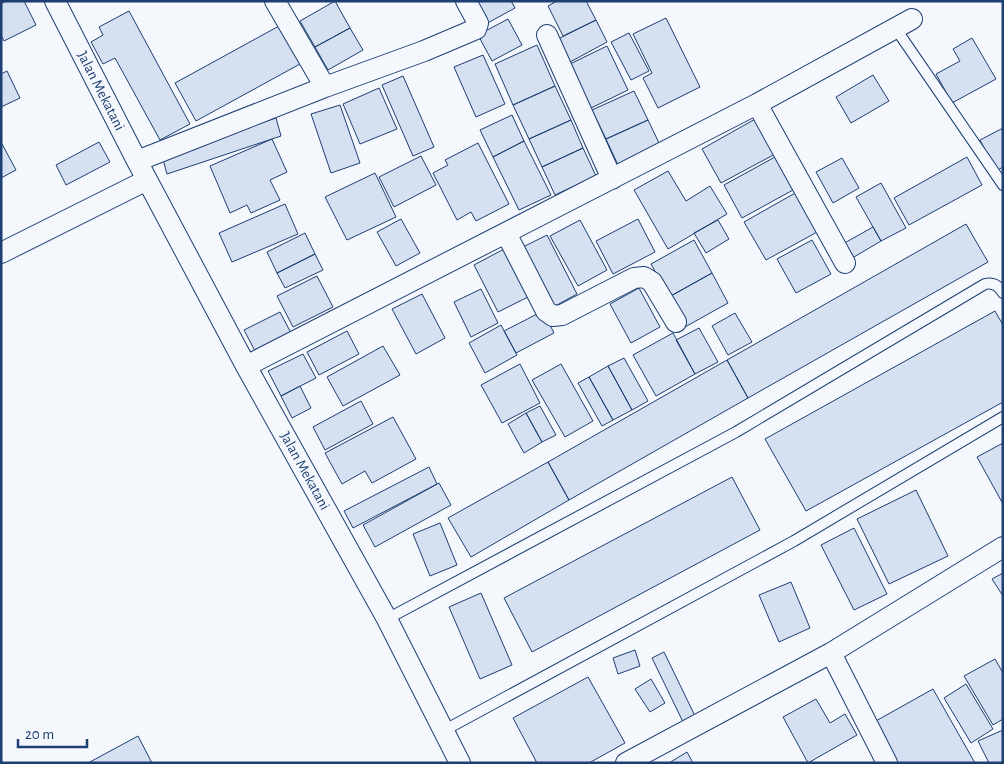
<svg xmlns="http://www.w3.org/2000/svg" width="1004" height="764" viewBox="0 0 1004 764" font-family="'Alegreya Sans',sans-serif">
  <rect width="100%" height="100%" fill="#f4f7fb"/>
  <path fill="#d5e0f0" stroke="#1d3f73" d="M6,1H24L36,25L4,41L1,35V4Z
    M335,1L350,28L315,47L300,21Z
    M472,1H511L515,8L484,25Z
    M557,1H586L596,20L563,36L548,6Z
    M129,11L190,124L160,140L115,58L103,64L91,42L103,35L99,27Z
    M666,18L700,87L658,108L643,78L652,73L633,34Z
    M508,19L522,45L492,61L478,35Z
    M596,20L607,42L570,62L558,39Z
    M279,26L300,64L196,121L175,83Z
    M350,28L363,50L328,70L315,47Z
    M629,33L649,71L631,80L611,42Z
    M972,38L996,79L952,103L936,74L960,61L953,49Z
    M537,45L555,86L513,105L495,64Z
    M607,46L628,90L591,108L570,64Z
    M483,55L505,104L476,117L454,67Z
    M7,71L20,98L1,107V74Z
    M873,75L889,101L851,123L836,97Z
    M403,76L434,147L413,156L382,85Z
    M555,86L571,120L529,139L513,105Z
    M379,88L397,129L360,144L343,104Z
    M634,91L648,120L606,139L592,110Z
    M340,105L360,163L331,173L311,114Z
    M512,115L524,141L493,157L480,130Z
    M276,118L281,136L167,174L162,156Z
    M757,118L777,153L721,183L702,149Z
    M571,120L583,148L542,167L529,139Z
    M648,120L660,145L618,165L606,139Z
    M1003,128V167L996,171L980,140Z
    M272,139L287,172L270,180L280,200L251,213L247,205L230,213L210,166Z
    M524,141L551,195L519,210L493,157Z
    M1,142L16,170L1,178Z
    M99,142L110,162L66,185L56,165Z
    M478,143L509,204L476,221L471,212L457,220L433,173L448,165L445,160Z
    M583,148L596,176L555,195L542,167Z
    M421,156L436,185L394,207L379,177Z
    M775,157L793,190L742,218L724,185Z
    M967,157L982,185L909,225L894,198Z
    M842,158L859,188L833,203L816,172Z
    M668,171L686,201L710,186L727,214L668,249L634,190Z
    M375,173L396,217L347,240L325,197Z
    M881,183L906,228L881,241L856,197Z
    M797,192L819,231L766,260L744,222Z
    M285,204L298,234L232,262L219,233Z
    M401,219L420,253L396,266L377,232Z
    M638,219L655,252L613,274L596,241Z
    M580,220L607,270L578,286L550,236Z
    M718,220L729,239L706,253L694,233Z
    M966,224L988,262L748,398L727,360Z
    M873,227L881,241L849,260L841,245Z
    M305,233L315,254L277,273L267,252Z
    M547,235L577,294L548,310L517,250Z
    M694,240L712,273L669,297L651,264Z
    M812,240L831,274L796,293L777,259Z
    M506,248L530,296L498,312L474,265Z
    M315,254L323,270L285,288L277,273Z
    M712,273L728,303L685,327L669,297Z
    M317,276L333,307L293,327L277,296Z
    M639,288L660,327L631,343L610,304Z
    M481,289L498,323L471,337L454,302Z
    M422,294L445,338L416,354L392,309Z
    M543,311L554,333L516,353L504,331Z
    M995,311L1003,325V402L806,511L765,439Z
    M280,312L291,333L255,351L244,330Z
    M735,313L752,342L728,355L712,326Z
    M501,325L517,355L485,373L469,343Z
    M699,328L718,362L695,374L676,340Z
    M347,331L359,354L319,375L307,352Z
    M673,333L695,374L656,396L633,355Z
    M383,346L400,375L343,406L327,377Z
    M303,354L316,378L281,396L268,371Z
    M624,358L648,401L632,410L608,366Z
    M727,360L748,398L569,500L548,462Z
    M520,364L540,403L502,423L481,385Z
    M561,364L593,421L565,437L532,380Z
    M608,366L632,410L613,420L589,377Z
    M589,377L613,420L602,426L578,383Z
    M300,386L311,408L292,418L281,396Z
    M361,401L373,424L325,450L313,427Z
    M540,406L556,435L542,442L526,413Z
    M526,413L542,442L524,453L508,424Z
    M393,417L416,459L372,483L365,471L342,484L325,453Z
    M1003,443V504L977,457Z
    M548,462L569,500L471,557L448,518Z
    M429,467L437,484L353,528L344,511Z
    M732,477L760,530L532,652L504,598Z
    M439,483L451,505L375,547L363,525Z
    M916,490L948,556L889,584L857,519Z
    M440,523L457,565L430,576L413,534Z
    M854,528L887,594L854,610L821,545Z
    M1003,573V596L992,579Z
    M791,582L810,628L779,642L759,595Z
    M481,593L512,665L480,679L449,607Z
    M635,650L640,666L618,674L613,658Z
    M664,652L696,718L684,724L652,658Z
    M995,659L1003,673V719L993,725L964,676Z
    M588,677L625,743L589,763H537L513,718Z
    M651,679L665,703L650,712L635,689Z
    M966,684L993,729L971,743L944,698Z
    M933,689L975,763H897L874,722Z
    M816,699L830,723L845,714L857,735L808,763L783,717Z
    M1003,730V763H989L978,741Z
    M138,736L152,763H88Z
    M687,752L693,763H669Z"/>
  <g fill="none" stroke-linecap="round" stroke-linejoin="round">
    <defs>
      <path id="lane" d="M896,29L1003,185
        M387,619L736,432L985,284C993,282 999,286 1003,293
        M443,731L794,541L1003,417"/>
      <path id="street" d="M55,1L137,161L246,366L387,619L460,763
        M275,1L325,87
        M547,35L612,179
        M757,104L845,263
        M137,161L325,87L424,51L476,29L478,23L466,1
        M506,233L546,311L553,316L562,315L634,278L644,277L652,282L676,322
        M1,253L147,180
        M246,366L757,104L912,19
        M831,653L887,763
        M626,763L831,653L1003,547"/>
    </defs>
    <use href="#lane" stroke="#1d3f73" stroke-width="12"/>
    <use href="#street" stroke="#1d3f73" stroke-width="22"/>
    <use href="#lane" stroke="#f4f7fb" stroke-width="10"/>
    <use href="#street" stroke="#f4f7fb" stroke-width="20"/>
  </g>
  <g text-anchor="middle" dominant-baseline="central" stroke-width="4" stroke-linejoin="round" paint-order="stroke">
    <g font-size="15" fill="#1d3f73" stroke="#f4f7fb">
      <text transform="translate(101 91) rotate(63)">Jalan Mekatani</text>
      <text transform="translate(305 471) rotate(61)">Jalan Mekatani</text>
    </g>
  </g>
  <rect width="1004" height="764" fill="none" stroke="#1d3f73" stroke-width="5"/>
  <path d="M18 739v8h69v-8" fill="none" stroke="#1d3f73" stroke-width="2.5"/>
  <text x="25" y="739" font-size="15" fill="#1d3f73" stroke="#f4f7fb" stroke-width="4" paint-order="stroke">20 m</text>
</svg>
